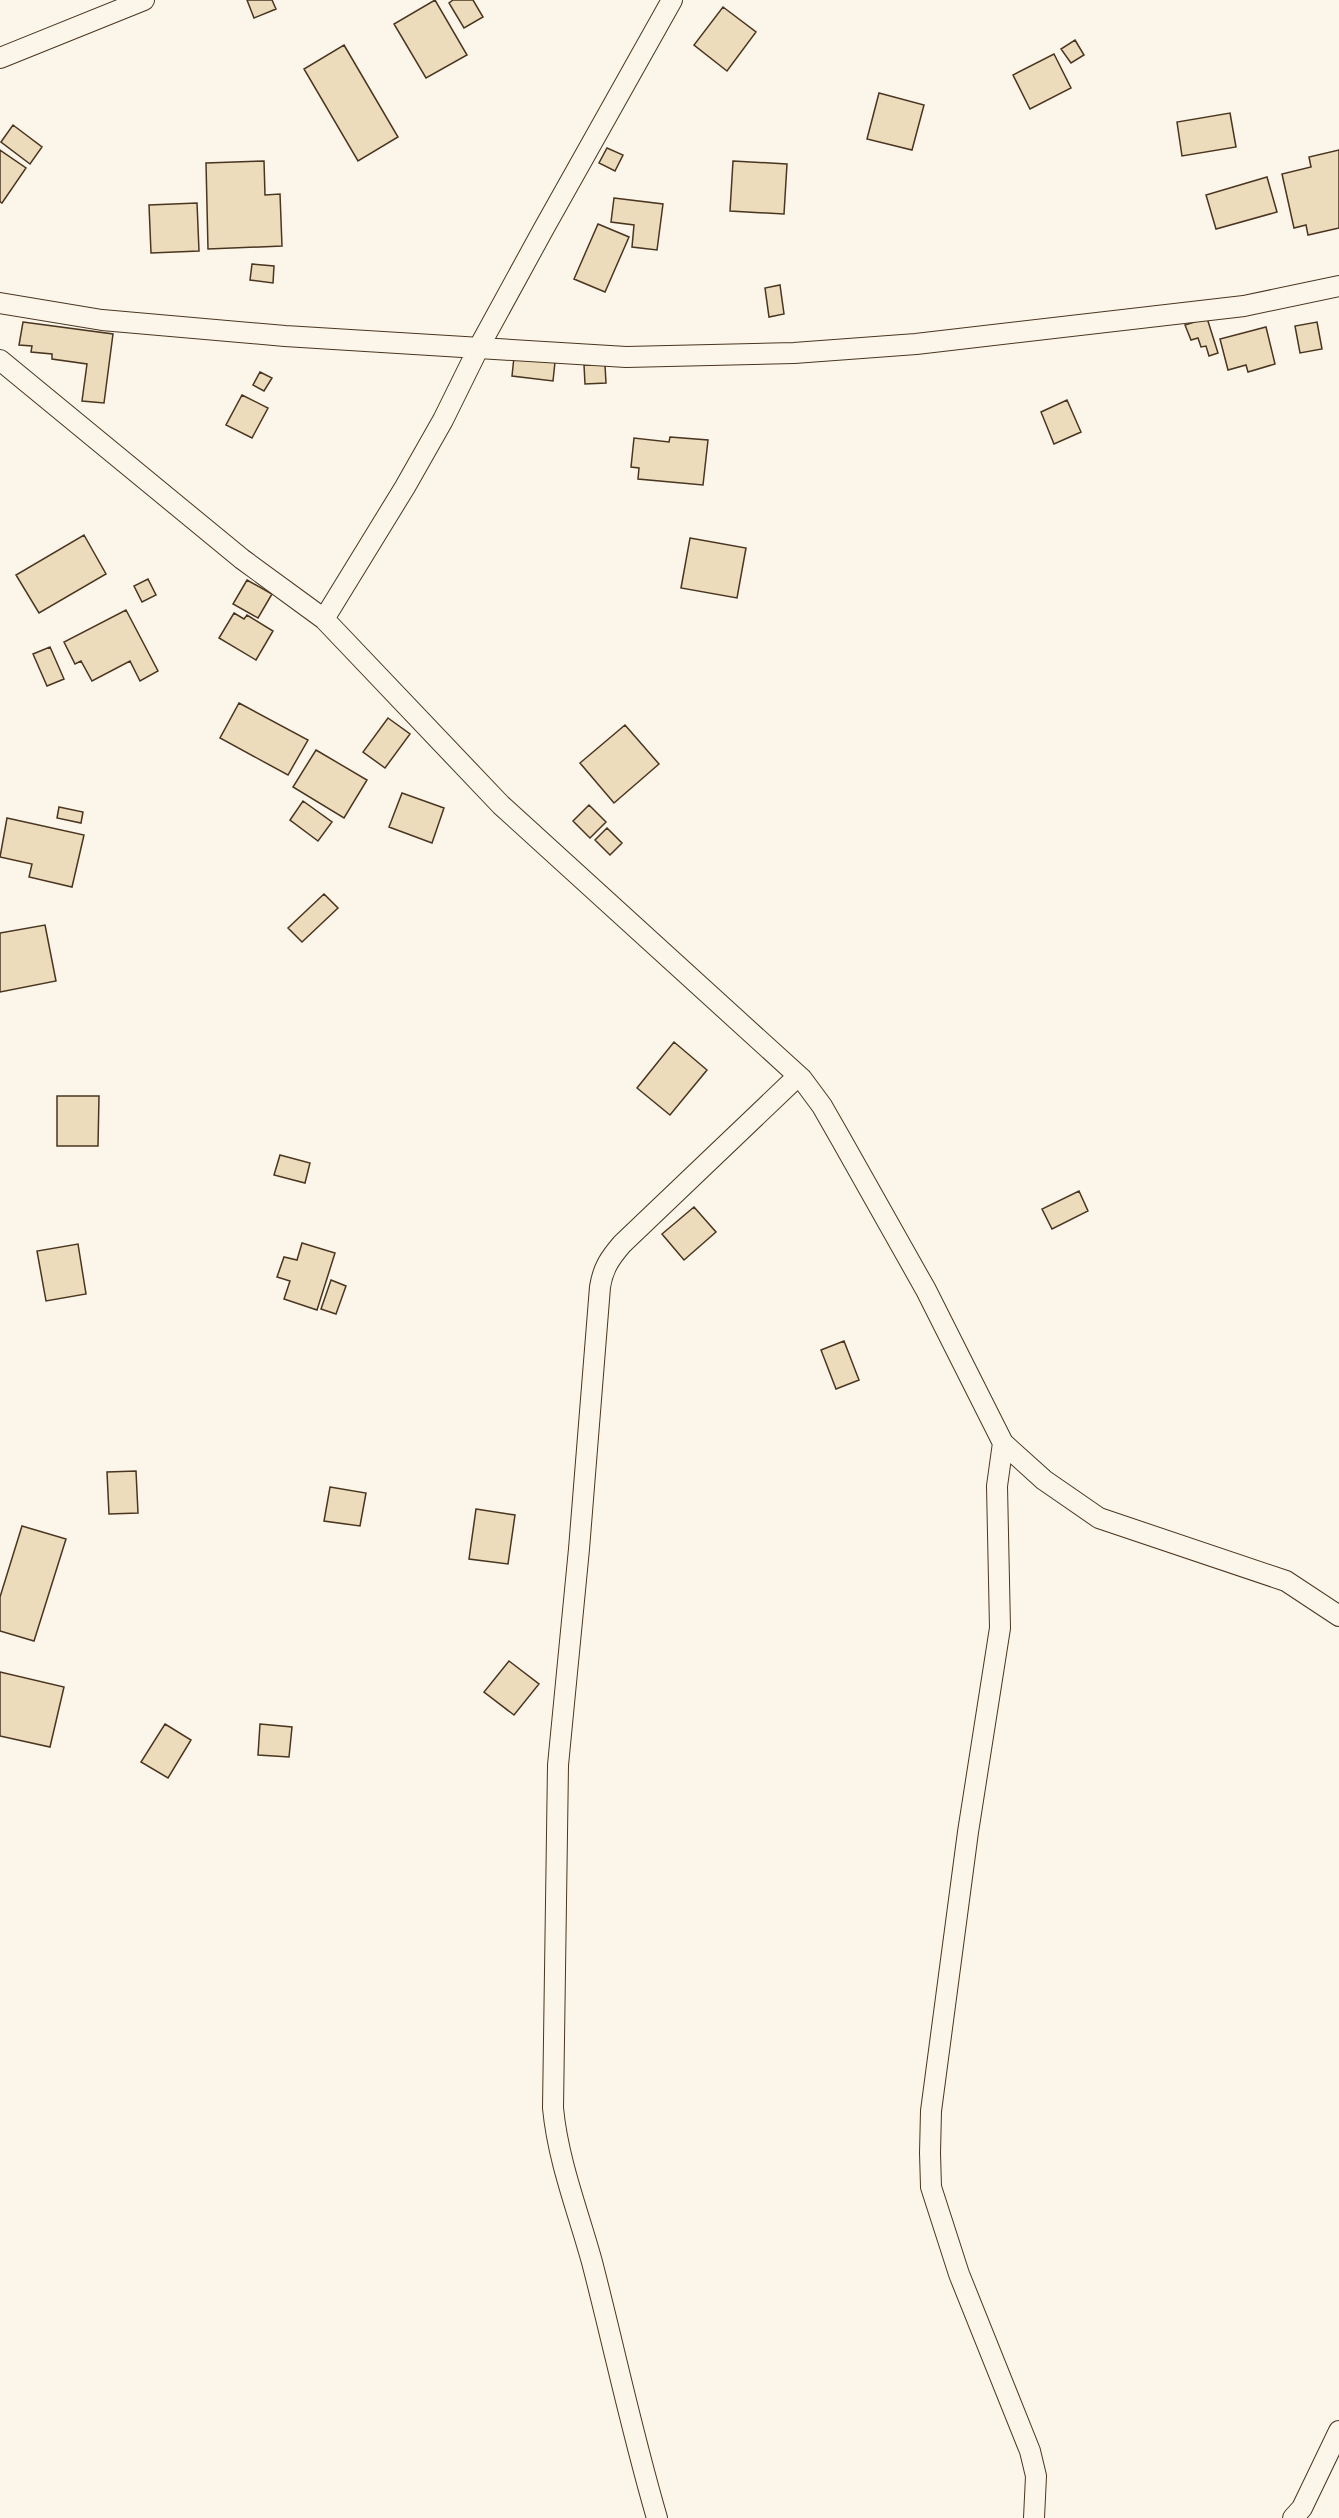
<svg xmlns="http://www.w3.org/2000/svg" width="1339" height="2518" viewBox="0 0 1339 2518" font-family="'Source Sans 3',sans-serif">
  <rect width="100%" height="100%" fill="#fbf6e9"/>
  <path fill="#ecdcbc" stroke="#4a3520" stroke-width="1.5" d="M247,0H272L276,9L254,18Z
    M435,0L467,55L426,78L394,24Z
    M453,0H473L483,17L464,28L449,3Z
    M723,7L756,32L727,71L694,45Z
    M1075,40L1084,55L1071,63L1061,49Z
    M344,45L398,137L358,161L304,69Z
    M1054,54L1071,88L1030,109L1013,75Z
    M879,93L924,105L912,150L867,139Z
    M1230,113L1236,147L1182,156L1177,122Z
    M13,125L42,147L30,164L1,142Z
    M607,148L623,155L615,171L599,163Z
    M0,150L26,168L2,203L0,202Z
    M1339,150V228L1308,235L1306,225L1294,228L1282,174L1311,167L1309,157Z
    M264,161L265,195L280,194L282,246L208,249L206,163Z
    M733,161L787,164L784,214L730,211Z
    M1267,177L1277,212L1216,229L1206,195Z
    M614,198L663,204L657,250L632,247L634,225L611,222Z
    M197,203L199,251L151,253L149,205Z
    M598,224L629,237L605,292L574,279Z
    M252,264L274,266L273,283L250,280Z
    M780,285L784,314L769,317L765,288Z
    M1207,318L1218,353L1209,356L1206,346L1201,347L1198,338L1191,340L1185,325Z
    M23,322L113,334L104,403L82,401L87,364L52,359V354L31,352L32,346L19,345Z
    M1317,322L1322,349L1300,353L1295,326Z
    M1266,327L1275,364L1248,372L1246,365L1228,370L1220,339Z
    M514,357L555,362L553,381L512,376Z
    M584,365H605L606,383L585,384Z
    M260,372L272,378L264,391L253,385Z
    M242,395L268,408L252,438L226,425Z
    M1067,400L1081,432L1054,444L1041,412Z
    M670,437L708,440L703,485L638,479L639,468L631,467L634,438L669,442Z
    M84,535L106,574L39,613L16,575Z
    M690,538L746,548L737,598L681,588Z
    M148,579L156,595L142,602L134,586Z
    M247,580L272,594L258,618L233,604Z
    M126,610L158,671L140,681L130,661L92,681L81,661L75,664L64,642Z
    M234,613L244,619L247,615L273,631L256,660L219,638Z
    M50,647L64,679L47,686L33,654Z
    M239,703L308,740L288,775L220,738Z
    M388,718L410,734L385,768L363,752Z
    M625,725L659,764L614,803L580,763Z
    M316,750L367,780L344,818L293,787Z
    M402,793L444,808L432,843L389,827Z
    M303,801L332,822L318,841L290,820Z
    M589,805L606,822L590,838L573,821Z
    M59,807L83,812L81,823L57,818Z
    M7,818L84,835L72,887L29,877L32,864L0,857Z
    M607,828L622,843L610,855L595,840Z
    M324,894L338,908L302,942L288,928Z
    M45,925L56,981L0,992V933Z
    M674,1042L707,1070L670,1115L637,1088Z
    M57,1096H99L98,1146H57Z
    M280,1155L310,1163L305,1183L274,1175Z
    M1079,1191L1088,1211L1052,1229L1042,1209Z
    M694,1207L716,1232L684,1260L662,1234Z
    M302,1243L335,1253L317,1310L284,1299L290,1281L277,1277L284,1257L297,1260Z
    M78,1244L86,1294L46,1301L37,1251Z
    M331,1280L346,1286L336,1314L321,1309Z
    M844,1341L859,1380L836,1389L821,1350Z
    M136,1471L138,1513L109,1514L107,1472Z
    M330,1487L366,1493L360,1526L324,1521Z
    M476,1509L515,1515L508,1564L469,1559Z
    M22,1526L66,1539L34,1641L0,1631V1597Z
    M509,1661L539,1684L514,1715L484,1692Z
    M0,1672L64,1687L50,1747L0,1736Z
    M165,1724L191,1740L168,1778L141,1762Z
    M260,1724L292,1727L289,1757L258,1755Z"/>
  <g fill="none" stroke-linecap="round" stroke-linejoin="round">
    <defs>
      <path id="minor" d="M0,58L144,0
        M0,303L102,320L285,336L626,357L794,353L916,344L1244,306L1339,286
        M0,360L242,559L324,619L501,805L802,1079L822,1106L842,1141L926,1290L1003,1443L1044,1480L1099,1518L1286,1581L1339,1616
        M324,619L405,487L443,420L479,347L543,230L672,0
        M1003,1443L997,1486L1000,1628L968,1832L931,2111L930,2153L931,2187L959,2274L1030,2451L1036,2476L1034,2518
        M657,2518C632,2433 614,2347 592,2262C578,2211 558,2161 553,2108L558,1765L579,1549L600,1287C603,1268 610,1258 622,1244L798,1076
        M1293,2518L1302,2508L1339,2431"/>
    </defs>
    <use href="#minor" stroke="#4a3520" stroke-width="22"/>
    <use href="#minor" stroke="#fbf6e9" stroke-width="20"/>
  </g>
</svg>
